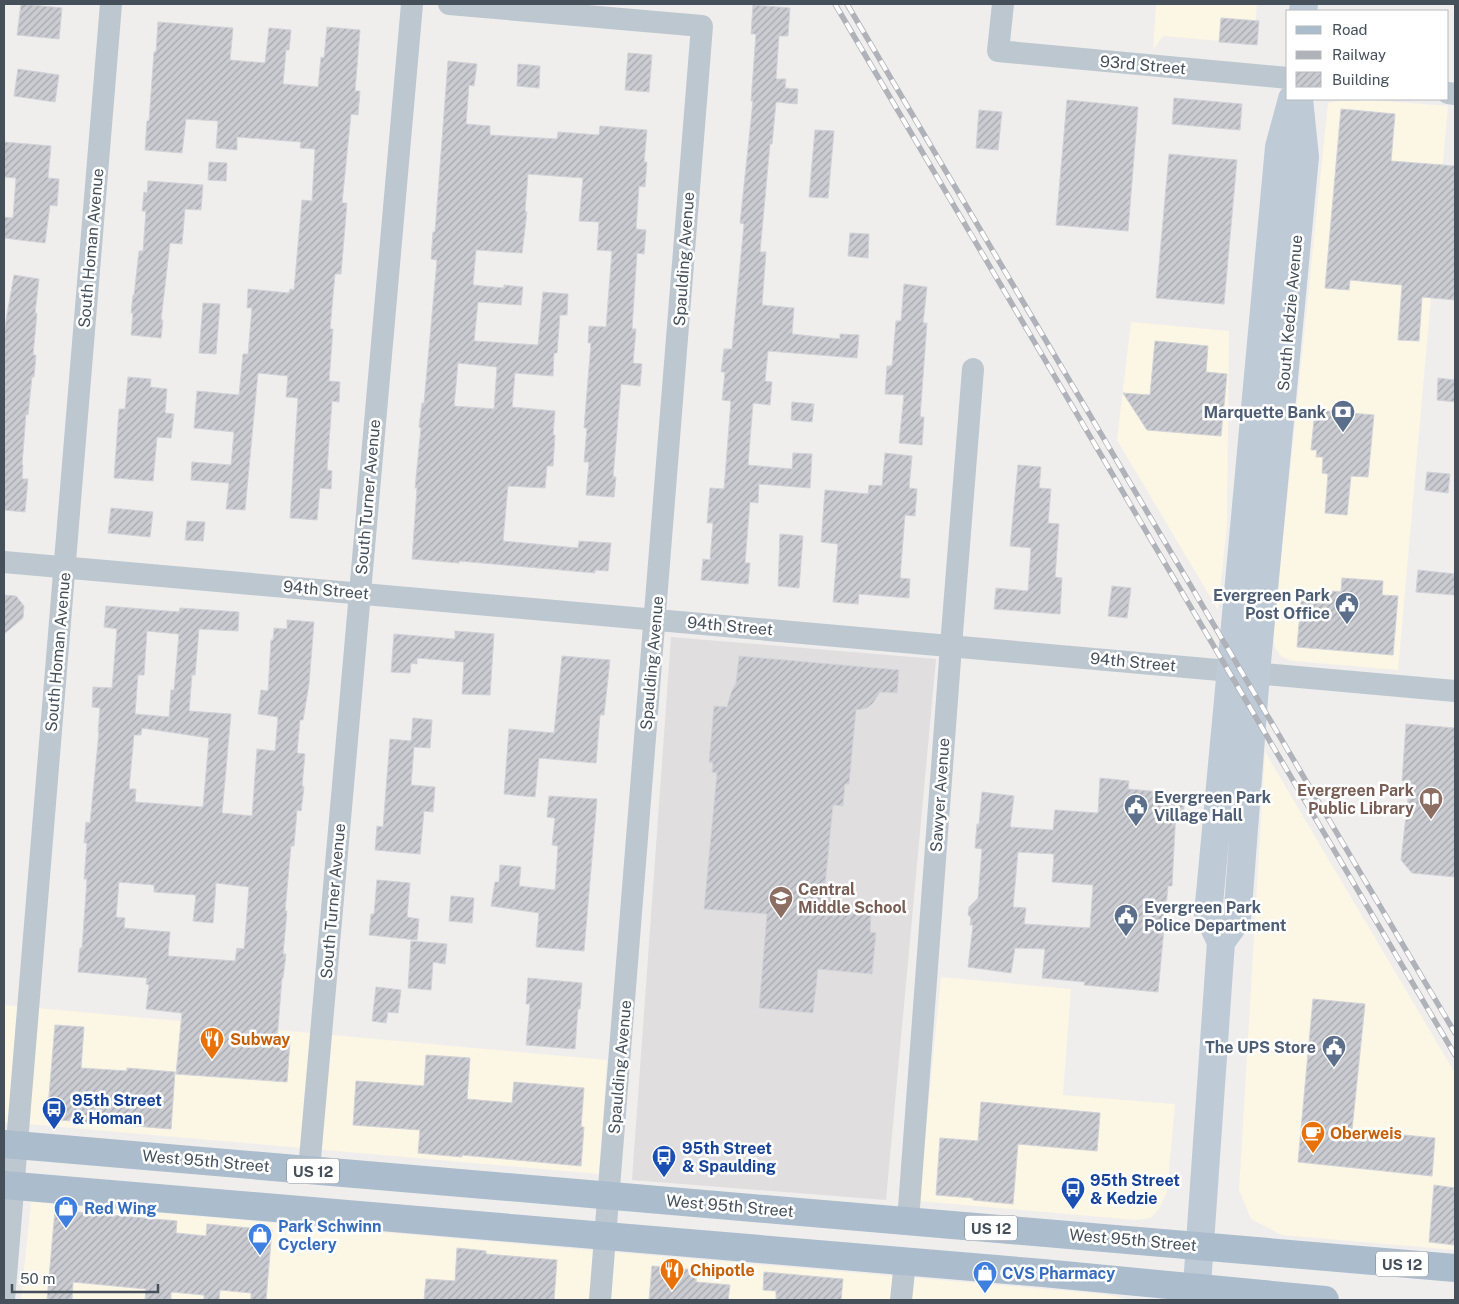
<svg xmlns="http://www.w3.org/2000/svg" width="1459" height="1304" viewBox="0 0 1459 1304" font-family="'Public Sans',sans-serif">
  <defs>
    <pattern id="building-hatch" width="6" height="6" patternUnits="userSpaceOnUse" patternTransform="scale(1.25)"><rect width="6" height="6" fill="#caccd2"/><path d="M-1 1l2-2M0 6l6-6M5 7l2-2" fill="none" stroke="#a6a8ad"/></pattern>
  </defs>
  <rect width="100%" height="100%" fill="#f0eded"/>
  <path fill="#fcf6e5" d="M1156,4H1257L1254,44L1163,36L1153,50Z
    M1372,100L1448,106L1398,670L1293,661L1282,657L1275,648L1273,636L1328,103L1339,101Z
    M1131,322L1229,331L1227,524L1218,610L1117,440Z
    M1265,752L1455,1073V1250L1282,1235L1251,1219L1239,1190Z
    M941,977L1071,989L1063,1095L1175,1104L1167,1192L1159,1209L1151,1218L1135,1220L919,1201Z
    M4,1005L607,1060L599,1174L4,1122Z
    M31,1202L1103,1294L1132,1300H21Z"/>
  <path fill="#e1dedf" d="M671,637L936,659L886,1200L632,1180Z"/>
  <path fill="url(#building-hatch)" stroke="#d1d3d9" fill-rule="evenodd" d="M21,4L62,8L59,39L17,35Z
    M753,5L790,8L788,36H779L776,79H786L785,88L798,89L797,104L776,102L772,144H770L760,252H766L762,305L794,308L792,334L840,339V334L859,335L857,358L768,351L765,381L772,382L770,405L753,403L748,465L792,469L793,453L812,454L810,488L759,484L758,503L750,502L745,563H750L748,584L701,580L703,559L710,560L713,523H707L710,488L724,489L731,401L722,400L725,372H721L724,349H732L744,224L740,223L753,101H751L756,34H751Z
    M1221,18L1259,21L1257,45L1219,42Z
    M158,22L233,28L230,60L265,63L269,28L291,30L289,50H286L283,84L318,87L321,57L324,58L327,27L360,30L355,91H360L358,115L351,114L342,203H347L341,274H335L330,329H333L329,381L340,382L339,402L332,401L327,470L332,471L331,489L320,488L317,520L290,518L298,398L286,397L288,376L258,373L245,510L226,509L229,483L191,480L192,462L231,465L234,432L194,428L197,391L239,395L243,354H248L252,308H247L248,289L289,293L290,289L294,290L302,200L312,201L315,149L300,148L301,142L237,137V150L216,148L218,121L186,119L182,153L145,150L147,121H149L154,52H156Z
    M628,53L652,55L649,92L625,90Z
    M448,61L477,64L474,86L469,85L466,124L490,126V135L557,139L558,132L599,135L600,126L647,130L644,162H647L645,187L639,186L636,229L646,230L644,254L637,253L632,329H636L633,363L642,364L640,386L621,384L613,477H616L614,497L586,495L589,462H584L587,428H584L591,343H588L589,326L606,327L612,251L597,250L599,222L579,221L583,178L528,174L525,211L527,212L522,253L476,250L473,285L504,288V285L523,287L521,305L478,302L474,341L538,345L543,292L568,294L567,315H560L557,353H554L553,376L515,373L512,407L555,411L553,435H555L553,466H547L545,488L508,486L503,541L578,548L579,541L611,543L608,571L595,570V573L459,561V563L412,559L417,488H415L421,428L419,427L422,403H424L437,260L431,259L433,232H435ZM458,363L497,367L494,409L454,406Z
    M518,64L540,66L539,88L517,86Z
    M18,69L59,75L55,102L14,96Z
    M1174,98L1242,104L1240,130L1172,124Z
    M1067,100L1138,107L1128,231L1056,225Z
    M1341,109L1395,114L1391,161L1455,166V300L1422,297L1419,341L1398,340L1402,285L1350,280L1349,290L1325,288Z
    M979,110L1002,112L998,150L976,148Z
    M815,130L834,131L828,198L809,197Z
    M4,142L51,146L48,178L59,179L57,206L50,205L45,243L4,238V217L13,218L16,178L4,177Z
    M1169,154L1237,160L1224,304L1156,298Z
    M209,162L227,163L226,181L208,180Z
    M148,181L203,185L201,210L185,209L182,244L170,243L161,320H163L161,338L131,335L133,313H131L133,295H134L139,251H143L146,211H142L144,192L147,193Z
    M850,233L869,234L868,258L848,256Z
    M14,275L39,279L35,313H37L33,355H36L34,377H32L28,415L26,414L22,465H23L22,479H28L25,512L4,510V332Z
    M904,284L927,287L923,323H927L920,417H924L922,445L899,443L904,395L885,394L887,366H892L896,321H901Z
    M203,303L220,304L216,354L199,353Z
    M1155,341L1208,346L1206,372L1227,374L1221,436L1147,430L1123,393L1150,395Z
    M128,377L151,379L150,387L167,389L165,413L174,414L171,438L157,437L153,481L114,478L119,409H125Z
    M1438,378L1455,380V402L1437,400Z
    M792,402L814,404L812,422L791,420Z
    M1315,410L1374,415L1368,477L1351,476L1347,515L1325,513L1328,474L1322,473L1323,457H1316L1317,450H1311Z
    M885,453L912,456L909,488L917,489L915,516L905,515L900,578L910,579L909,598L859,594L858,604L833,602L838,544L821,542L825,490L868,494L869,485L882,486Z
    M1018,465L1041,467L1039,488L1051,489L1048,523L1059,524L1055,577L1062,578L1060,614L994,609L996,588L1028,591L1031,548L1010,546Z
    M1427,472L1450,474L1448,493L1425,490Z
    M111,508L153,512L150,537L108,533Z
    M187,521L205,522L203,541L185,540Z
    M780,534L803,536L799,588L778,586Z
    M1418,570L1455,574V595L1416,592Z
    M1342,578L1383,581L1382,595L1398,596L1393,655L1297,647L1301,601L1320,603L1321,590L1341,592Z
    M1112,586L1131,588L1127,618L1108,616Z
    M4,595L16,596L24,606L23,618L4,634Z
    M106,606L179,612L180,608L239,612L238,631L199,629L195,675H192L189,711L231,714L222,813L252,816L257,749L275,751L278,717L258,714L261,690L268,691L271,640H273L274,628L287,629V620L314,622L309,684L303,720H300L297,753L305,754L302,786L304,787L301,811L297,810L294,846H291L285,911H287L283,954H286L283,978H282L277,1040L290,1041L287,1082L176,1074L182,1013L146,1009L149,985L146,984L147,978L78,972L80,948H82L87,879H84L87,843H84L86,822L90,823L99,732H98L100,708L92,707L93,687L112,688L117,629L104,627ZM147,631L179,634L174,690H171L169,717L135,714L138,675H144ZM142,728L209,738L203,807L135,802L136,789H129L134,735H141ZM119,882L154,885V892L196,895L193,921L213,923L216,883L249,887L244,949L237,948L235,961L168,956L170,932L124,928L125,918L116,917Z
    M455,631L494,634L490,695L462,694L464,662L417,658V664L411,663L410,673L391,672L394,634L455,639Z
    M562,656L610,660L604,715H600L596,763L539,758L535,797L504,794L509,729L554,733Z
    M739,656L899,670L897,693L880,692L873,703L867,708L856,710L849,784H845L843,806L833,805L824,896L837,898L836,902L853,904L852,913L871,915L870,932L876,933L872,974L818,969L813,1013L759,1008L767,914L704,909L717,773L712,772L713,763L709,762L714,706L727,707L731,693L736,683Z
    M413,718L432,720L430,748L414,747L411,785L435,787L433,812L424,811L420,854L375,850L377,826L383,827L390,739L411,741Z
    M1406,724L1455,728V877L1412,873L1401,860L1410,780L1402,781Z
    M1100,778L1129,781L1128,789L1184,794V811L1176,810L1172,886H1168L1158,992L1084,985L1085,982L1042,978L1045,949L1015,948L1011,973L968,967L973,925H970L971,918L968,915L969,907L978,898L982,849L975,848L977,824H979L982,792L1014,796L1010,827L1053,830L1055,810L1098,813ZM1018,852L1054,854L1052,882L1093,885L1090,928L1024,924L1026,908L1013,907Z
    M549,796L597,799L584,951L536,947L539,913L491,906L495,882H499L500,865L521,867L519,886L555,890L558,846L552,845L555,818L547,817Z
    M377,880L410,883L407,917L419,919L417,940L369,935L371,914H374Z
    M451,896L474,898L472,923L449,921Z
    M411,941L447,944L445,964L433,962L431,990L408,988Z
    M528,978L582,983L580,1009H578L575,1049L526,1045L530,1004H526Z
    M376,987L401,990L398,1013L388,1012L386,1023L372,1021Z
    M1313,999L1365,1004L1352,1130L1435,1138L1432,1176L1298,1162Z
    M55,1025L84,1027L81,1068L127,1071V1068L175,1072L171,1129L47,1119Z
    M426,1055L470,1058L467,1099L512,1103L514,1082L584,1088L581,1127H584L581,1166L462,1155V1157L418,1153L420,1130L353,1125L356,1081L424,1086Z
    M981,1102L1100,1113L1097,1151L1018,1144L1013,1204L973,1200V1198L936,1195L940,1138L978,1141Z
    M1434,1185L1455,1188V1245L1429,1242Z
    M55,1210L177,1221L176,1233L206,1236L207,1224L272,1230L266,1300H251V1293L220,1290L219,1300H204V1295L171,1292V1300H145L146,1289L73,1282L72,1300H47Z
    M457,1248L486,1251V1254L557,1260L554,1300H424L426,1279L455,1281Z
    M652,1266L697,1270L696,1282L730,1285L728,1300H649Z
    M764,1272L843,1279L841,1300H776V1291L763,1290Z"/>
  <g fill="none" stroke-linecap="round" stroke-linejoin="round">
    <path stroke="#bdc7d0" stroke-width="22" d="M449,4L702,26L600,1300
      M1003,4L998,51L1288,78
      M1448,93L1455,94
      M4,562L1455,691
      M309,1170L412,4
      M908,1221L951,646L973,369
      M4,1300L111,4
      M901,1300L905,1262"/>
    <path stroke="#bfcad7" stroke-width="28" d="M1303,11L1304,4
      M1221,942L1237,920L1256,673L1305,157L1299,99
      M1196,1300L1221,942L1208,915C1231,659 1257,403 1279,147L1292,99"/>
    <path stroke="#abbccd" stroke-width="28" d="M4,1144L1455,1268
      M4,1185L1043,1273L1325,1300"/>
    <defs>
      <path id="rail" d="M835,4L1455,1055
        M847,4L1455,1033"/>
    </defs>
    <use href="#rail" stroke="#afb2b8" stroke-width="5.5"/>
    <use href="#rail" stroke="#fff" stroke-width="4" stroke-dasharray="11" stroke-linecap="butt"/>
  </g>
  <defs>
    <symbol id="bank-pin" viewBox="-11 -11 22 30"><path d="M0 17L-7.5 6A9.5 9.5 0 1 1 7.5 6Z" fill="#5c6f8a" stroke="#fff"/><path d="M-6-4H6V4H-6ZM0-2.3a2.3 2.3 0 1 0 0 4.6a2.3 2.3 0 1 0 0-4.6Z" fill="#fff"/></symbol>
    <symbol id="civic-pin" viewBox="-11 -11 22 30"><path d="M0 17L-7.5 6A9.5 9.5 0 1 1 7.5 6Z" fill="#5c6f8a" stroke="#fff"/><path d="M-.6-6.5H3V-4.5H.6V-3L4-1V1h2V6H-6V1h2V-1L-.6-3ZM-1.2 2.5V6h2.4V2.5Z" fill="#fff"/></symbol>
    <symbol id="library-pin" viewBox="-11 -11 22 30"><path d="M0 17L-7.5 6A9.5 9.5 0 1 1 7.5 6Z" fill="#8d6e63" stroke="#fff"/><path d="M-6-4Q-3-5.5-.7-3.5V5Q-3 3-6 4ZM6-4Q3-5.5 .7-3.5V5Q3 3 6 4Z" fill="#fff"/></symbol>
    <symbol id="school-pin" viewBox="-11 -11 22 30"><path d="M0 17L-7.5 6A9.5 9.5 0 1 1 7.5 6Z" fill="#8d6e63" stroke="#fff"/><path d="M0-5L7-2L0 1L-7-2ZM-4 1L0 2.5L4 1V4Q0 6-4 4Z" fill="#fff"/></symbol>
    <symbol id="restaurant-pin" viewBox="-11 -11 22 30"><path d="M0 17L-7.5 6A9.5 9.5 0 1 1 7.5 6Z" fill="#e8710a" stroke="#fff"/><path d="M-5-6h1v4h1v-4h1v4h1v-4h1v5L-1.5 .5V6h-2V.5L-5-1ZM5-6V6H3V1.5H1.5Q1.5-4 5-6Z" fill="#fff"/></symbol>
    <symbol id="bus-pin" viewBox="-11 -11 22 30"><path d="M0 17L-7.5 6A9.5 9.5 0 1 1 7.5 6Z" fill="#1a4fb4" stroke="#fff"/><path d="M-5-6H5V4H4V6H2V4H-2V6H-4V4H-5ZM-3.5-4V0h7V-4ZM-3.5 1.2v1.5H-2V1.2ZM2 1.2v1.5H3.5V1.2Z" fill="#fff"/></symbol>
    <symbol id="cafe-pin" viewBox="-11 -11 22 30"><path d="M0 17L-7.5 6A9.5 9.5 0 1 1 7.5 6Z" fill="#e8710a" stroke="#fff"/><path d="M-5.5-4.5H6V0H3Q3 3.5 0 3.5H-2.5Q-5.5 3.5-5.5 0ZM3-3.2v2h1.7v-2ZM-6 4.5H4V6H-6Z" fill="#fff"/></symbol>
    <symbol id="shop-pin" viewBox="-11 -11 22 30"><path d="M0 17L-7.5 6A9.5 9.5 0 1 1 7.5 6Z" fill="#3f7fe0" stroke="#fff"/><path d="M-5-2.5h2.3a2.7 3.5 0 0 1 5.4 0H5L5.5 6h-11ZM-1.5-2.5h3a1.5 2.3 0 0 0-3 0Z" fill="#fff"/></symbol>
  </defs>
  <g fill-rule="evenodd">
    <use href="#bank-pin" x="1329" y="398" width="28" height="38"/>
    <use href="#civic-pin" x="1333" y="590" width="28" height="38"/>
    <use href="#library-pin" x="1417" y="785" width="28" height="38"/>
    <use href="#civic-pin" x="1122" y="792" width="28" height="38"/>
    <use href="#school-pin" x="767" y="884" width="28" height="38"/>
    <use href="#civic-pin" x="1112" y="902" width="28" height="38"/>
    <use href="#restaurant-pin" x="198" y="1025" width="28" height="38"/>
    <use href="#civic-pin" x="1320" y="1033" width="28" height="38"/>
    <use href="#bus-pin" x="40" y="1095" width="28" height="38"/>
    <use href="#cafe-pin" x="1299" y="1119" width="28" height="38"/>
    <use href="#bus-pin" x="650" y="1143" width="28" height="38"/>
    <use href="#bus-pin" x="1059" y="1175" width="28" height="38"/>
    <use href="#shop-pin" x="52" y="1194" width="28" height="38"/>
    <use href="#shop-pin" x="246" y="1221" width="28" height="38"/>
    <use href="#restaurant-pin" x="658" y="1256" width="28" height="38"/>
    <use href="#shop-pin" x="971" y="1259" width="28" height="38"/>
  </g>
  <g text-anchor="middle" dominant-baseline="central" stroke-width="5" stroke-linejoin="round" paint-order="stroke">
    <g fill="#fff" stroke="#7d848c" stroke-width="1">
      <rect x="287" y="1158.5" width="52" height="25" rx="4"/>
      <rect x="965" y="1215.5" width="52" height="25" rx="4"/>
      <rect x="1376" y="1251.5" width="52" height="25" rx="4"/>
    </g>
    <g font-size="15" font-weight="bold" fill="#45505b">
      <text x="313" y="1171">US 12</text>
      <text x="991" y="1228">US 12</text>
      <text x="1402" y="1264">US 12</text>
    </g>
    <g font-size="16" fill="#45505b" stroke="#fff">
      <text transform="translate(1143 65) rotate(5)">93rd Street</text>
      <text transform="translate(91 248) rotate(-85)">South Homan Avenue</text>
      <text transform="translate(684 259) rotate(-86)">Spaulding Avenue</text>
      <text transform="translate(1290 313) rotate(-85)">South Kedzie Avenue</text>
      <text transform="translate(368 497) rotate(-85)">South Turner Avenue</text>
      <text transform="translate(326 590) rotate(5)">94th Street</text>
      <text transform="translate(730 626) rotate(5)">94th Street</text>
      <text transform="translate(58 652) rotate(-85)">South Homan Avenue</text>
      <text transform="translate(1133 662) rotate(5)">94th Street</text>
      <text transform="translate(652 663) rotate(-85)">Spaulding Avenue</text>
      <text transform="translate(940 795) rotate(-86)">Sawyer Avenue</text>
      <text transform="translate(333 901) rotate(-85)">South Turner Avenue</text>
      <text transform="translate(620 1067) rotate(-85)">Spaulding Avenue</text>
      <text transform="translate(206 1161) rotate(5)">West 95th Street</text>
      <text transform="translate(730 1206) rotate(5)">West 95th Street</text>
      <text transform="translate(1133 1240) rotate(5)">West 95th Street</text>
    </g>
    <g font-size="16" font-weight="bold" fill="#4e5e75" stroke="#fff" text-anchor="end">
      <text x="1326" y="412">Marquette Bank</text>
      <text x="1330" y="595">Evergreen Park<tspan x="1330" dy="18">Post Office</tspan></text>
      <text x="1154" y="797" text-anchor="start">Evergreen Park<tspan x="1154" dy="18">Village Hall</tspan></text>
      <text x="1144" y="907" text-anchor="start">Evergreen Park<tspan x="1144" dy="18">Police Department</tspan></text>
      <text x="1316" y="1047">The UPS Store</text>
    </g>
    <g font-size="16" font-weight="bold" fill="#785e54" stroke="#fff" text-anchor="end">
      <text x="1414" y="790">Evergreen Park<tspan x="1414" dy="18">Public Library</tspan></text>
      <text x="798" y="889" text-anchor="start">Central<tspan x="798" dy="18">Middle School</tspan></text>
    </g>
    <g font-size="16" font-weight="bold" fill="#c56008" stroke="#fff" text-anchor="start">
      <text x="230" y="1039">Subway</text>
      <text x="1330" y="1133">Oberweis</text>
      <text x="690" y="1270">Chipotle</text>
    </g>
    <g font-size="16" font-weight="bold" fill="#164399" stroke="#fff" text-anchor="start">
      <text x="72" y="1100">95th Street<tspan x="72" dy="18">&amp; Homan</tspan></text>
      <text x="682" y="1148">95th Street<tspan x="682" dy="18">&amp; Spaulding</tspan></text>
      <text x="1090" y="1180">95th Street<tspan x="1090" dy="18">&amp; Kedzie</tspan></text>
    </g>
    <g font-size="16" font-weight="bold" fill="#366cbe" stroke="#fff" text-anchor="start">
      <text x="84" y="1208">Red Wing</text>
      <text x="278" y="1226">Park Schwinn<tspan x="278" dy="18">Cyclery</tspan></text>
      <text x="1002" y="1273">CVS Pharmacy</text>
    </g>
  </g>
  <rect width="1459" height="1304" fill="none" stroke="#45505b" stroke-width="10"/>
  <rect x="1286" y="10" width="162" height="90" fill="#ffffff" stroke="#b5b9bd"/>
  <rect x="1296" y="26" width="25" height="8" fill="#abbccd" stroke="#b5b9bd"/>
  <text x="1332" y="35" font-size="15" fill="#45505b">Road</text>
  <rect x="1296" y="51" width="25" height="8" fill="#afb2b8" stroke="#b5b9bd"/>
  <text x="1332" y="60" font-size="15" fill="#45505b">Railway</text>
  <rect x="1296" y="72" width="25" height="15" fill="url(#building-hatch)" stroke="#b5b9bd"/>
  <text x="1332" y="85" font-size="15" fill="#45505b">Building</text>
  <path d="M12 1284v8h146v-8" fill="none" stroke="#45505b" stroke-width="2.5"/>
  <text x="20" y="1284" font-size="15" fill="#45505b" stroke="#ffffff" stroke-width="4" paint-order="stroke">50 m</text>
</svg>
